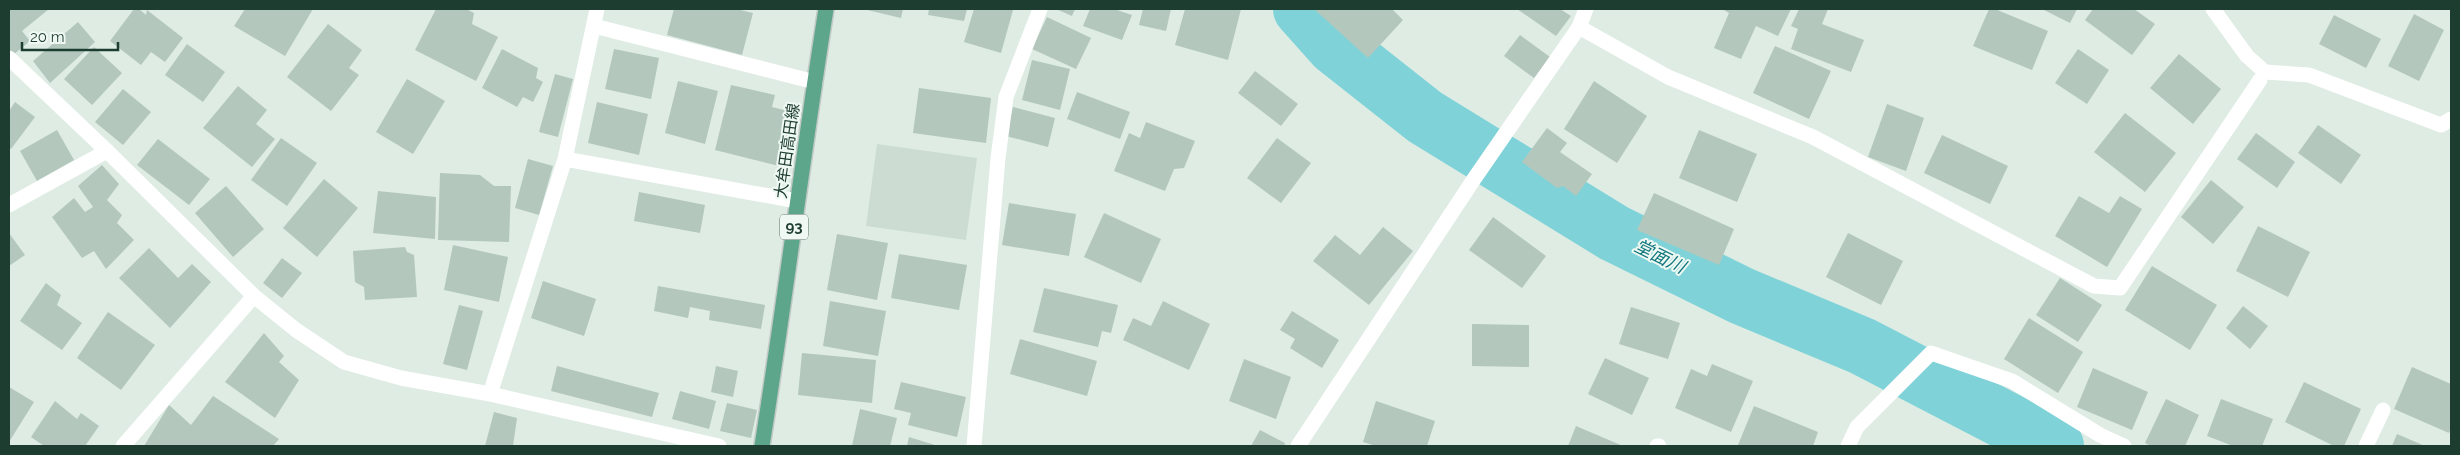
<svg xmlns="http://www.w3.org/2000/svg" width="2460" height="455" viewBox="0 0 2460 455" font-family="Raleway,'Noto Sans JP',sans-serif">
  <rect width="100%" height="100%" fill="#deece4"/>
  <path fill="#ccdcd3" d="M877,144L977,158L966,240L866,226Z"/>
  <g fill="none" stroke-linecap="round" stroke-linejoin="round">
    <path stroke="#7fd3d8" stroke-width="58" d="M1302,9L1335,46L1425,117L1614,233L1742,296L1862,346L2055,446"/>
  </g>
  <path fill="#b3c7bd" d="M9,9H49L22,31L30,41L13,55L9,49Z
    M134,9H139L146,15L147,10L183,38L165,62L151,52L141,65L110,41Z
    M245,9H313L285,56L234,26Z
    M436,9H466L474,13L472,24L498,37L476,81L415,50Z
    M674,9H736L753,13L742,55L667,35Z
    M863,9H903L901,18Z
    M929,9H967L964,21L928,15Z
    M974,9L1013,10L1001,53L964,42Z
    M1056,9H1075L1072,16Z
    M1090,9H1114L1132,15L1122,40L1083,26Z
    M1143,9H1171L1166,31L1139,25Z
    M1185,9H1241L1228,60L1175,45Z
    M1314,9H1392L1403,20L1368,58Z
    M1517,9H1560L1571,16L1556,36Z
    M1722,9H1791L1778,36L1756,26L1741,59L1714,48L1729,13Z
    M1799,9H1828L1822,24L1864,40L1851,72L1791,49L1798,29L1791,26Z
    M1989,9H1995L2048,31L2032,70L1973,46Z
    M2042,9H2077L2070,23Z
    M2093,9H2134L2155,24L2132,55L2085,20Z
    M2414,14L2444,30L2419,81L2388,66Z
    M2334,15L2381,39L2366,68L2319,44Z
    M1047,17L1091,38L1076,69L1032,49Z
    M78,22L95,42L50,83L33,61Z
    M328,24L362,50L349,68L359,75L331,111L287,77Z
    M1520,35L1550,57L1534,78L1504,56Z
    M187,44L225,72L203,102L165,75Z
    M1775,46L1831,71L1809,119L1753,93Z
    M94,47L122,73L92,105L64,79Z
    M502,49L538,68L536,78L543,82L533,102L523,97L517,107L482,88Z
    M614,49L659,58L651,99L605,89Z
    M2078,49L2109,70L2087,104L2055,83Z
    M2179,54L2221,89L2193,124L2150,88Z
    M1032,60L1070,69L1060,110L1022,100Z
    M1255,71L1298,104L1281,126L1238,93Z
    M555,74L573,79L558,137L539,132Z
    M407,79L445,101L413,154L376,132Z
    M678,81L718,91L705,144L665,133Z
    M1594,81L1647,116L1617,163L1564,129Z
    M731,85L775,95L772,107L792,112L779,166L715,150Z
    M238,86L267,110L256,124L275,139L252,167L203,128Z
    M919,88L991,98L986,143L913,133Z
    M123,89L151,112L123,145L95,122Z
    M1077,92L1130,112L1120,139L1067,119Z
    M15,102L35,117L11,149L9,147V111Z
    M597,102L648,114L639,155L588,143Z
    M1887,104L1924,118L1906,171L1868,157Z
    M1013,107L1055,118L1048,147L1006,136Z
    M2125,113L2176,153L2145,192L2094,152Z
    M1146,122L1195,141L1184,168L1174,169L1165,191L1114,171L1129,133L1140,138Z
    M2318,125L2361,155L2341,184L2298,153Z
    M1547,128L1567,143L1560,152L1592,174L1576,196L1563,186L1557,188L1522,162Z
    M57,130L74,160L37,181L20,151Z
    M1699,130L1757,154L1737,202L1679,178Z
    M2256,133L2295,162L2277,188L2237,159Z
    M1942,135L2008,166L1990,204L1924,173Z
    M281,138L317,163L287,206L251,180Z
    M1277,138L1311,163L1281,203L1247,178Z
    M158,139L210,179L189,205L137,165Z
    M528,159L553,166L539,215L515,208Z
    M102,165L119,184L107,200L122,215L117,223L134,240L106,269L94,251L82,258L52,217L74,198L85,212L93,207L78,186Z
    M440,173L480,175L494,186H511L509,242L438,240Z
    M324,179L358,208L317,257L283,228Z
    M2211,180L2244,207L2213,244L2181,217Z
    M226,186L264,229L233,257L195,213Z
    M378,191L436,197L435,239L373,233Z
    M639,192L705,205L700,233L634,221Z
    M1654,193L1734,229L1719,265L1637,230Z
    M2079,196L2109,213L2120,196L2142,209L2107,267L2055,236Z
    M1009,203L1076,214L1069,256L1002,245Z
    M1104,213L1161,239L1141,283L1084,257Z
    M1493,217L1546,256L1522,288L1469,250Z
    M2258,226L2310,252L2288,297L2236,271Z
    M1383,227L1413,251L1369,305L1313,261L1335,235L1360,255Z
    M9,233L25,255L9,266Z
    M1848,233L1903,261L1881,305L1826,277Z
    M837,234L888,243L877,300L827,290Z
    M453,245L508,257L499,302L444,290Z
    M405,247L407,252L414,255L417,297L365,300L364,287L355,282L353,251Z
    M149,248L178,278L192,264L211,282L170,328L119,278Z
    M899,254L967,265L959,310L891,298Z
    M282,258L302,273L282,298L263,283Z
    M2152,266L2217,305L2190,350L2125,310Z
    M2060,278L2102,305L2078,342L2036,315Z
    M543,281L596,299L584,336L531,318Z
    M46,283L61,295L57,305L82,323L62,350L20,321Z
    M658,286L765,305L761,329L709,320L710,311L690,307L688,318L654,311Z
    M1044,288L1118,305L1111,333L1102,331L1098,347L1033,332Z
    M830,301L886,311L878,356L823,346Z
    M1163,301L1210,324L1189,370L1123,340L1133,318L1151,326Z
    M459,305L483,311L467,370L443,364Z
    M2243,306L2268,326L2250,349L2226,328Z
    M1631,307L1680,323L1668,359L1619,344Z
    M1292,311L1339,340L1322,368L1290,348L1295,339L1280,330Z
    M108,312L155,345L121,390L77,358Z
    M2029,318L2083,352L2058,393L2004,359Z
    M1472,324L1529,325V367L1472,366Z
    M264,333L284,356L279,362L299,380L275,418L225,382Z
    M1020,339L1097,361L1087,396L1010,374Z
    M802,353L876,360L872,403L798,395Z
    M1605,358L1649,378L1632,415L1588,394Z
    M1244,359L1291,377L1276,419L1229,401Z
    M1712,364L1753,381L1731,432L1675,408L1691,369L1707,376Z
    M557,366L659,393L652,417L551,391Z
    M716,366L738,371L733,397L711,392Z
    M2412,367L2451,384V428L2449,433L2394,409Z
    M2093,368L2148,392L2132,430L2077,407Z
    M901,382L966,397L957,437L908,425L911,413L894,409Z
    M2304,382L2361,409L2344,446H2334L2285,422Z
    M9,387L34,402L9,442Z
    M680,391L716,401L709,429L672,419Z
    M213,396L279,439L273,446H144L169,405L191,425Z
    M2166,399L2199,415L2185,446H2151L2145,443Z
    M2221,399L2273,419L2262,446H2233L2207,436Z
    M55,401L77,419L81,413L99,426L85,446H44L31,437Z
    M1376,401L1435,421L1427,446H1376L1363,442Z
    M727,403L757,410L751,438L720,431Z
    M1754,406L1818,432L1813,446L1738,445Z
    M860,409L897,418L890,446H852Z
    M494,412L517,418L513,446H485Z
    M1576,426L1623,446H1568Z
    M1260,430L1285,443L1284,446H1251Z
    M2397,434L2425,446H2392Z
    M909,437L938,446H907Z"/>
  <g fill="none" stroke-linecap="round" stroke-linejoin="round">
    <defs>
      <path id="primary" d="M762,446C785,301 803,154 826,9"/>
    </defs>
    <use href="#primary" stroke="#c0c9c5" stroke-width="18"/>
    <path stroke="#fff" stroke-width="15" d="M1579,27L1668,77L1813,137L2094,286L2120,288L2260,80"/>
    <path stroke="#fff" stroke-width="15" d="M2213,9L2247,56L2265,72L2309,75L2441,125L2451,119
      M594,26L815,82
      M9,58L107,151L254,296L296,330L344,362L401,378L490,394L719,446
      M565,159L797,201
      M9,205L107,151
      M490,394L565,159L597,9
      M123,446L254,296
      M974,446L998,158L1006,97L1040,9
      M1298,446L1474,179L1579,27L1586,9
      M1657,446H1659
      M1848,446L1857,427L1931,353L2012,381L2100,435L2124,446
      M2366,446L2383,410"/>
    <use href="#primary" stroke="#5da68c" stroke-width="15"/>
  </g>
  <g text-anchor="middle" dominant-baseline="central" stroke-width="4" stroke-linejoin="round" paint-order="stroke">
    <rect fill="#eff8f2" stroke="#5d756b" stroke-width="1" x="780" y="214.5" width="28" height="25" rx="4"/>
    <g font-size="15" font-weight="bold" fill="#1e3d31">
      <text x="794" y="227">93</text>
    </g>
    <g font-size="16" fill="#1e3d31" stroke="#eff8f2">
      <text transform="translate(787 151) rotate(-82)">大牟田高田線</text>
    </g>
    <g font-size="18" font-style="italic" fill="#11787f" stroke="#eff8f2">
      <text transform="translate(1660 256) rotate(26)">堂面川</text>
    </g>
  </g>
  <rect width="2460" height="455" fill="none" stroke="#1e3d31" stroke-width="20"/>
  <path d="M22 42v8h96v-8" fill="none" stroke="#1e3d31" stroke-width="2.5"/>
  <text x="30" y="42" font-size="15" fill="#1e3d31" stroke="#eff8f2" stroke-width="4" paint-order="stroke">20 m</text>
</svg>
